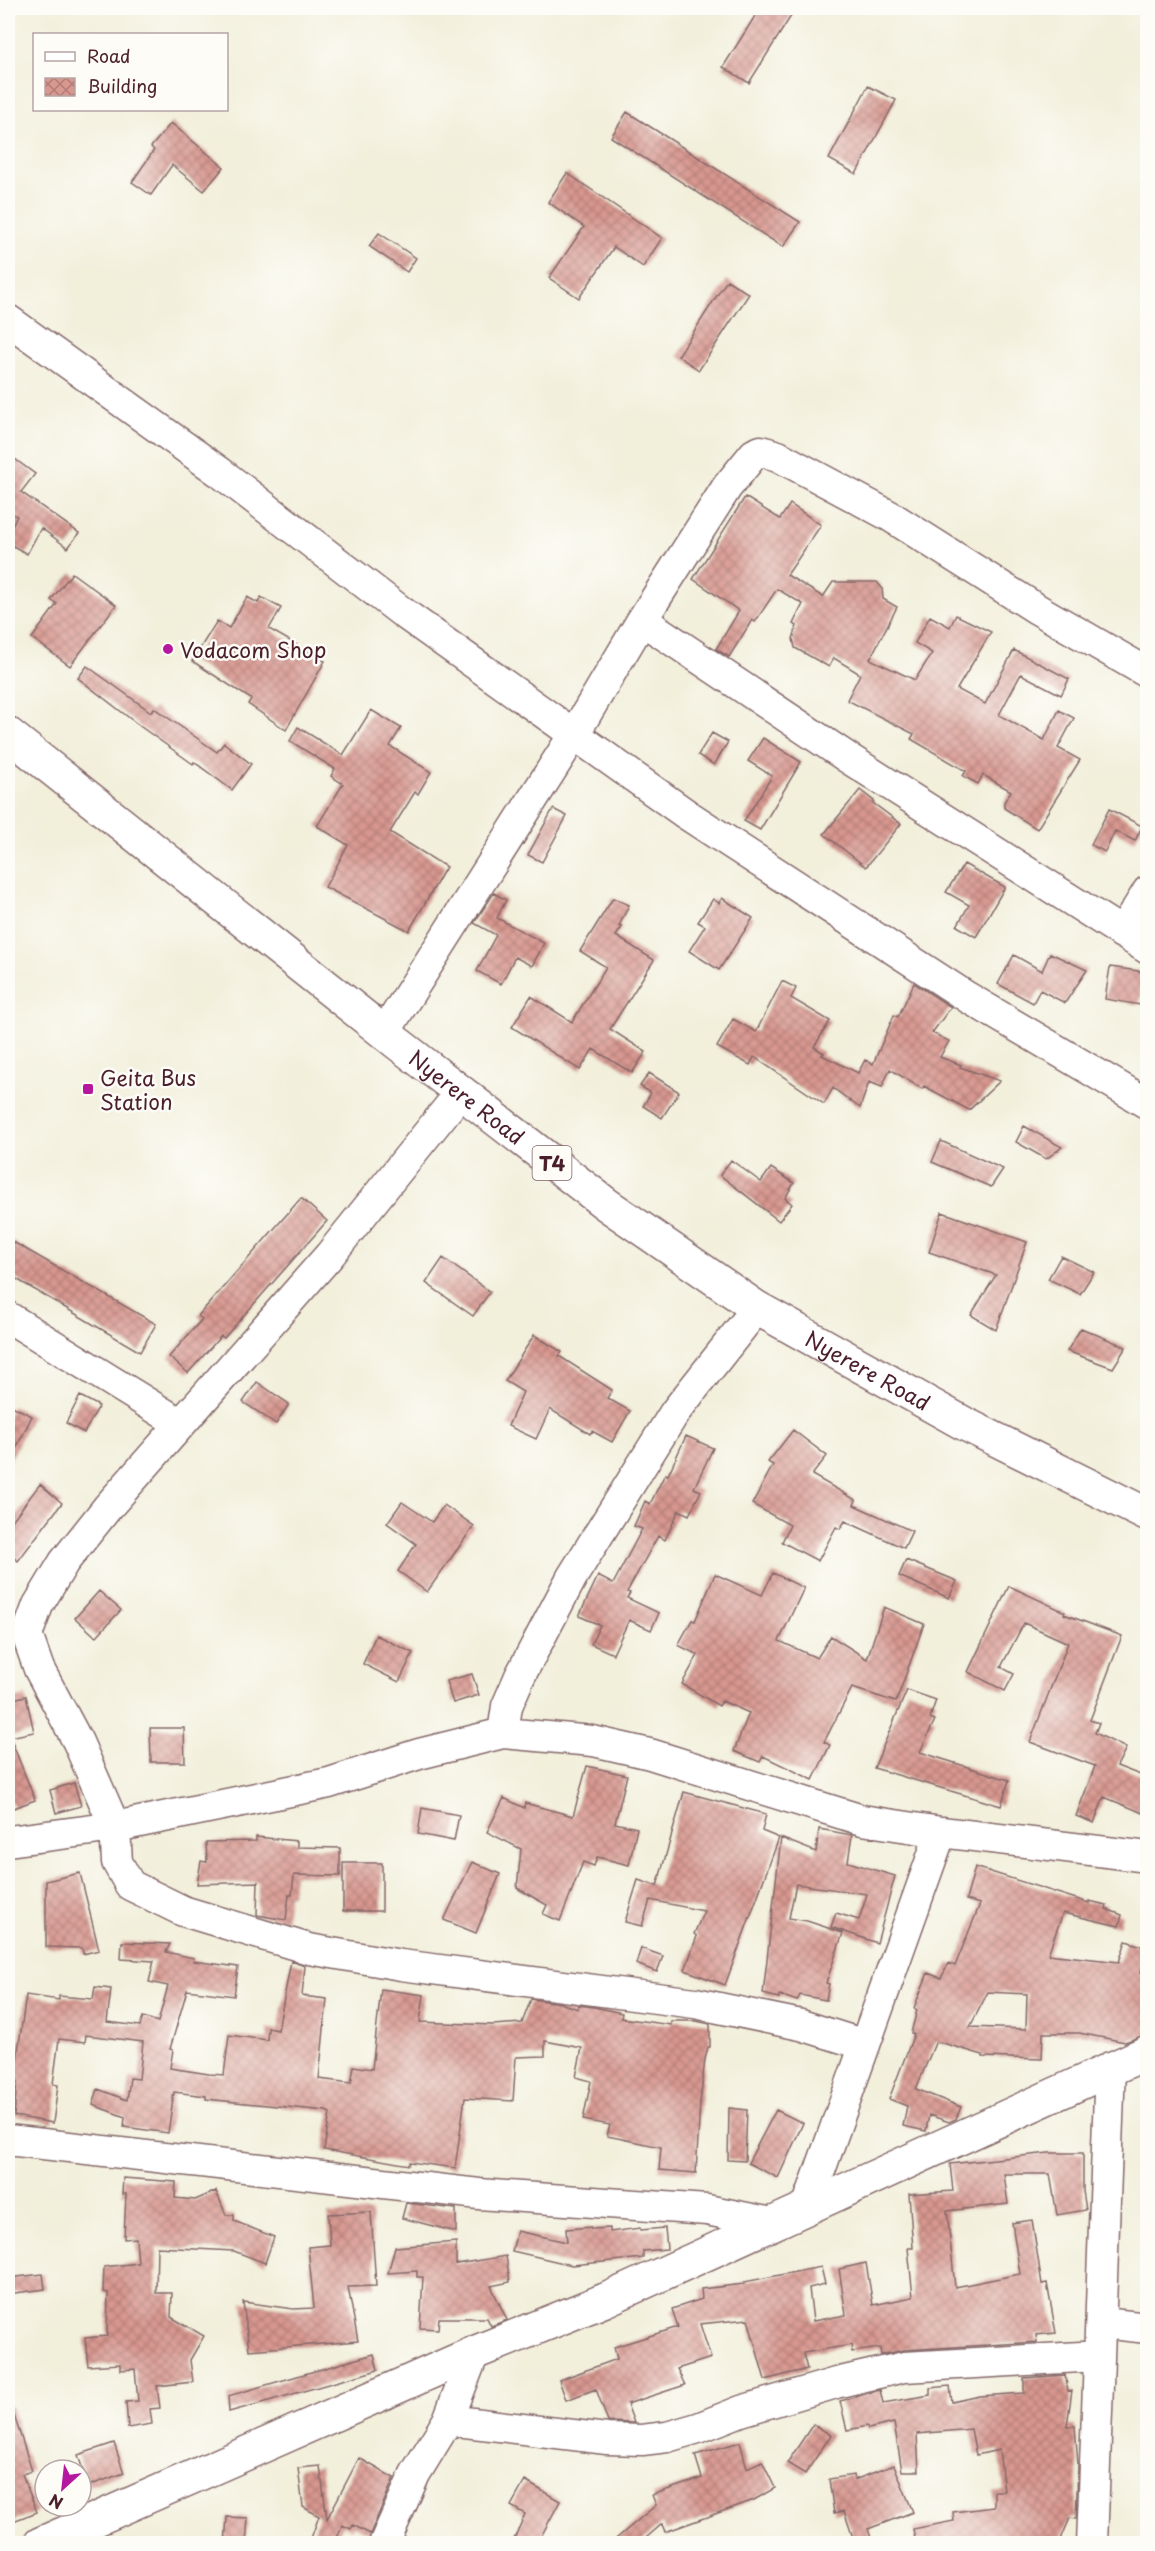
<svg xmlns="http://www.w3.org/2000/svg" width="1155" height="2551" viewBox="0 0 1155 2551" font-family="'Playpen Sans',sans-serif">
  <defs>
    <pattern id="building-cross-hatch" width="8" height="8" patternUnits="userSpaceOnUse" patternTransform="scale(1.5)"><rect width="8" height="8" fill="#d89890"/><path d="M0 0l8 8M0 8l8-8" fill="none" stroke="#b17b76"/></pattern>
  </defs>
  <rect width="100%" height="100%" fill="#fdfcf7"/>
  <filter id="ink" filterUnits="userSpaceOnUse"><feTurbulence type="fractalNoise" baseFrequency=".0167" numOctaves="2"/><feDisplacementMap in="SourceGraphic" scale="12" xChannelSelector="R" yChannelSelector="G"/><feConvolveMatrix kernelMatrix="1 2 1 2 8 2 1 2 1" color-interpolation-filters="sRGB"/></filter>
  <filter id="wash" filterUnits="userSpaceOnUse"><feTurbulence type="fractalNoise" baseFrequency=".008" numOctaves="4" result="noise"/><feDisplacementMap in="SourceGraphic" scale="24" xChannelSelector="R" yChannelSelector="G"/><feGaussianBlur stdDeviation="1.35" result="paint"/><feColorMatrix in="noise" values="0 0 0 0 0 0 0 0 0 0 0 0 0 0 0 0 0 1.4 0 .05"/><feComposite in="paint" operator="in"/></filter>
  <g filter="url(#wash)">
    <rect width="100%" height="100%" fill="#f2efdb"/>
    <g id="blocks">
      <path fill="url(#building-cross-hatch)" fill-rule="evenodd" d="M760,8H796L749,83L723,67Z
        M868,86L896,100L856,174L829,159Z
        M627,112L800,222L783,247L611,137Z
        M171,123L224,167L204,191L172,165L151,195L132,182L154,150L151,147Z
        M567,173L662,238L643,267L614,247L579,298L549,278L584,227L548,202Z
        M379,233L416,258L407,272L369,246Z
        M727,280L749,294L699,370L678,356Z
        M8,454L35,474L21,492L79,533L68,548L41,528L27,554L8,543V533L17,516L8,512Z
        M745,497L780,519L790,504L821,525L787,575L823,597L833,582H877L882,588L883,599L897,607L870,659L915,680L932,653L915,643L930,616L950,627L956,615L991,632L957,689L985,704L1014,650L1069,679L1061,695L1021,674L999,715L1044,740L1059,710L1074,718L1058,748L1080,760L1037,829L1004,808V802L1011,791L983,775L978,784L963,776L966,771L911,739L914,734L847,700L860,674L834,658L829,667L795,648L793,639L797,626L793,624L803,604L777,589L755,622L752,620L729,657L716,649L739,611L693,579Z
        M72,573L116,605L70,666L32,638L57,604L51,600Z
        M247,597L258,603L261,597L281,608L269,629L325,661L286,730L248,704L251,699L192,661L217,621L229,628Z
        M87,666L151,712L154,708L217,752L224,743L251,764L232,790L194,762L193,764L141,727L78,678Z
        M371,710L401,728L390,746L431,772L418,794L415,792L390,832L446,867L409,931L325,887L348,845L317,826L343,784L331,776L335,769L290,741L298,727L343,755Z
        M712,733L728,742L714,765L698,755Z
        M763,738L801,762L760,830L744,821L772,776L748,761Z
        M860,790L874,801L873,803L901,824L866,867L824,834Z
        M553,809L567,816L542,862L528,855Z
        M1109,809L1142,826L1135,841L1115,831L1105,852L1091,845Z
        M964,864L1005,887L976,937L957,926L969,905L946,892Z
        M494,893L506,900L497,918L544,943L532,966L515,957L501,984L477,971L496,935L474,923Z
        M613,898L629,905L619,926L622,927L616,936L654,960L610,1029L646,1052L632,1073L593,1049L580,1070L512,1027L531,996L572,1022L606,967L580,951Z
        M722,898L753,918L719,970L689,951L705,926L698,922L713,899L719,903Z
        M1050,953L1087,970L1065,1003L1040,990L1033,1003L998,984L1014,955L1042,971Z
        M1110,967L1145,972L1140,1005L1105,999Z
        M782,981L796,988L791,998L830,1021L814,1047L824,1053L822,1055L858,1073L865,1060L873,1064L894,1015L898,1017L914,983L951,1007L932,1033L949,1041L940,1057L961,1065L960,1067L1000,1081L969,1110L924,1086L922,1089L890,1069L882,1087L869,1082L860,1108L833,1088L824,1104L754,1057L750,1065L717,1047L733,1019L756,1032Z
        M649,1073L679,1092L662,1118L643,1106L651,1093L640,1086Z
        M1024,1126L1062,1147L1046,1159L1016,1142Z
        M941,1141L1003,1169L991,1187L932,1162Z
        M731,1160L761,1182L771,1168L794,1183L785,1198L792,1204L779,1221L720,1175Z
        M301,1198L327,1221L224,1338L221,1336L188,1373L169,1357L202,1319L198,1316Z
        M942,1212L1027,1242L996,1330L971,1315L996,1275L929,1252Z
        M8,1239L156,1324L140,1352L8,1274Z
        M1061,1256L1094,1272L1080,1294L1048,1279Z
        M443,1258L490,1292L473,1316L426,1283Z
        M1081,1328L1126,1347L1113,1368L1067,1351Z
        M534,1335L562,1352L559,1356L612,1390L607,1398L630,1411L612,1442L592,1431L590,1434L550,1409L536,1439L508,1426L523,1392L505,1381Z
        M257,1382L289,1404L276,1424L243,1402Z
        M80,1396L99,1406L84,1433L66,1423Z
        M12,1406L32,1416L8,1465V1416Z
        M793,1430L827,1456L812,1475L856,1500L854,1505L912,1531L904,1548L845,1521L840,1529L836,1527L818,1561L782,1542L790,1525L752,1504L773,1465L768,1462Z
        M686,1436L713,1448L694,1488L701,1491L689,1515L679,1510L665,1540L658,1536L627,1592L630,1593L627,1598L659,1613L651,1630L629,1620L613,1654L591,1644L600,1625L579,1616L598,1576L613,1584L642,1529L634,1526L645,1501L650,1504L665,1474L668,1475Z
        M40,1484L62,1503L18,1561L8,1553V1526Z
        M402,1502L432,1522L444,1505L474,1526L427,1592L398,1571L416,1544L387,1523Z
        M906,1560L957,1581L949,1598L899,1576Z
        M773,1573L804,1588L779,1641L817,1658L831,1636L867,1659L884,1607L924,1624L896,1702L852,1688L824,1742L830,1745L813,1780L763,1756L760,1762L734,1751L749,1713L722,1701L719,1706L682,1684L698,1655L678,1645L692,1620L695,1621L715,1574L762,1595Z
        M1009,1586L1065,1612L1064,1614L1122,1636L1090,1720L1099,1723L1095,1733L1126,1748L1117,1766L1148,1778V1815L1104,1797L1094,1823L1076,1816L1095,1766L1030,1742L1068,1643L1024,1623L1001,1667L1014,1674L1005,1691L968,1672Z
        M99,1591L121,1610L96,1637L75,1618Z
        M376,1635L413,1653L399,1682L363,1664Z
        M472,1674L479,1695L453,1703L446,1681Z
        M907,1690L936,1700L930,1718L935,1720L920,1752L1009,1780L1001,1806L874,1768Z
        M26,1696L34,1732L10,1737L35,1800L14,1808L8,1792V1700Z
        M150,1728H184L185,1762H151Z
        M587,1766L627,1775L615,1823L637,1828L629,1865L597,1857L594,1866L583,1862L560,1921L543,1914L547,1905L517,1888L521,1849L487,1832L504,1798L524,1808L525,1803L573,1816Z
        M74,1783L81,1806L56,1813L50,1790Z
        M684,1792L766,1814L762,1831L779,1838L725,1985L685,1970L697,1936L694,1934L704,1911L650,1900L642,1926L625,1922L638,1880L657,1886Z
        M422,1808L459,1815L454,1841L418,1834Z
        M819,1829L852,1835L848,1862L895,1876L877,1943L831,1927L836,1913L859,1920L867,1894L796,1884L789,1918L807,1921L843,1933L826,1983L829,1984L826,2000L800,1995L797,2001L780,1995L779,1998L763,1994L781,1838L816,1852Z
        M256,1837L297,1841V1847L340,1848V1876L294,1875L292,1895H289L286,1920L257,1915L258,1882L197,1884L201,1861L207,1862L206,1842L256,1841Z
        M472,1862L500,1874L476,1933L444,1920Z
        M343,1863H382V1911H343Z
        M975,1867L1089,1903V1901L1107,1905L1106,1909L1122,1915L1119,1926L1063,1913L1048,1954L1119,1962L1126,1941L1148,1948L1141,1973L1148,1975V2034L1125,2042L1079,2033H1043L1042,2059L983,2057V2055L936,2041L916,2089L961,2107L956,2119L949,2122L929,2115L926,2131L903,2126L907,2106L889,2099L914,2034L911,2033L917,2010L914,2008L928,1973L941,1978L949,1963L955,1966L980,1904L966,1900ZM988,1992L1027,1994L1026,2029L970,2027Z
        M80,1873L99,1950L83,1954L82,1948L46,1947V1881Z
        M122,1942L170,1944L166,1952L194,1958L193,1961L238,1967L234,1996L187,1990L170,2049L173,2050L170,2068L209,2074L224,2075L229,2035L267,2040L268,2028L278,2030L291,1961L305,1966L302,1996L327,1999L319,2079L351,2083L354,2066L372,2069L381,1989L424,1995L420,2022L493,2025L522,2023L531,1999L560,2003L578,2009V2005L594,2007L622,2013L621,2018L671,2025V2021H696L710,2024V2047H708L705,2059L700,2103L696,2173L659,2170L661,2147L607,2136L610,2125L583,2120L591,2081L576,2077L582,2048L545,2041V2056L516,2057L513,2101L465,2098L455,2168L410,2162L409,2165L324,2150L330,2113L326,2111L206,2099V2096L174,2092L168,2133L124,2127L125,2117L93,2105L98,2089L127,2100L130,2078L139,2079L143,2042L86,2035L85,2042L59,2039L53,2084L58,2085L53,2123L14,2116L17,2080H14L26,1995L59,2000V1996L93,1999L95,1987L111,1989L107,2022L140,2026L143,2017L158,2022L168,1986L149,1982L154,1961L121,1959Z
        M641,1948L663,1956L657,1972L636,1964Z
        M729,2108L747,2110L745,2161L728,2160Z
        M776,2110L803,2123L778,2178L748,2163Z
        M1049,2153H1083V2191L1086,2210L1057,2215L1050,2174H1004L1008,2204L947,2211L955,2287L1020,2274L1012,2223L1032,2220L1042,2284L1047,2283L1056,2333L1036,2335L1037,2342L903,2350L881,2355L880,2348L852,2352L851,2345L803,2353L807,2369L765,2380L748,2319L700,2324L711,2358L677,2369L685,2385L627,2404L634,2423L608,2422L596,2389L566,2400L559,2380L617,2359L614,2347L678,2327L672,2309L702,2299L701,2289L744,2284V2282L821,2267L825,2284L809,2288L813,2321L846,2315L839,2269L866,2263L873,2305L913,2297L908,2248H913L909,2194L953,2191L950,2164Z
        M123,2178L176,2182L175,2198L195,2200L216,2191L226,2215H234V2221L274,2237L265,2263L234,2251L157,2247L156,2293H172L171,2317L204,2336L190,2360L193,2382L157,2386L160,2408L150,2409L152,2424L128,2428L126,2402L138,2401L135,2369L120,2370V2364L88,2366L85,2338L107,2336L108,2293L103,2292L104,2267L138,2263L136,2238L124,2239L126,2194H122Z
        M406,2203L456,2209V2232L402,2218Z
        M371,2212L376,2286L348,2287L358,2341L249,2350L243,2302L293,2309L314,2308L308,2247L330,2245L328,2214Z
        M591,2227V2229L610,2228V2232L640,2228V2230L665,2228L667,2249L643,2251V2258L572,2265L512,2251L517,2231L567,2242L566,2229Z
        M456,2242V2264L506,2256L510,2282L491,2286L507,2320L491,2326L487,2318H439L438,2329L420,2328L423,2277H417V2271L388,2273L395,2247Z
        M43,2274L45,2289L8,2294V2278Z
        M374,2354L378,2370L229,2412L228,2396Z
        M1065,2375L1068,2391L1072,2390L1067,2426H1075L1078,2465L1076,2519L1070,2518L1059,2544H1037L1038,2541L990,2535L991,2544H916L913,2529L954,2521L953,2512L994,2507V2491H1004L999,2450L976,2455L971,2429L917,2434L919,2471H902L894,2423L868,2429L867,2426L847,2430L840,2401L880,2390L883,2403L930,2395V2388L950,2386L952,2402L980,2396L1024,2393V2378Z
        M11,2406L32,2471L22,2474L37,2512L8,2523V2407Z
        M813,2424L831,2435L805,2474L787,2463Z
        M740,2442L747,2468L762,2461L775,2488L754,2500L665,2532L662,2524L639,2544H610L656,2505L652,2495L702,2478L695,2455Z
        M114,2443L124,2473L88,2486L78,2455Z
        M359,2458L394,2478L370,2534L353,2525L351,2529L342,2525L335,2544H309L319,2516L303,2507L298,2468L320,2466L327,2519Z
        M894,2465L913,2512L868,2529L873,2544H855L844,2511L834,2513L829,2479L853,2475L854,2480Z
        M525,2481L560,2501L537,2544H512L525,2514L511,2506Z
        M227,2517L248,2518L246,2544H225Z"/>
    </g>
  </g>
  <g filter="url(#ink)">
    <use href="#blocks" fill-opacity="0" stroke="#856869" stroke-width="1.5"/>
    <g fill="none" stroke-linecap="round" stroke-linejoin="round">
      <defs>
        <path id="minor" d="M8,320L221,473L402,612L686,814L967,997L1148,1104
          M642,620L848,758L1148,949
          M1122,933L1148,891
          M385,1032L573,736L642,620L727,487L754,454L761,451L778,456L890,516L1037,609L1148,673
          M461,1092L329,1256L107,1508L64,1562L38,1605L27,1635L39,1669L78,1742L115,1827L117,1862L130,1885L183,1911L309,1949L401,1965L695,2003L801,2025L865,2045
          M8,1317L181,1424
          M503,1733L507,1706L520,1676L572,1577L675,1412L757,1308
          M8,1841L115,1827L329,1783L419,1754L503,1733L593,1741L650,1754L862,1820L941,1832L1148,1857
          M8,2140L479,2194L707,2210L772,2223
          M807,2207L941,1832
          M1102,2323L1148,2328
          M448,2420L607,2439L642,2440L667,2437L698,2428L741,2411L836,2383L904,2367L1099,2356
          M384,2544L415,2474L448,2420L474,2353
          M1092,2544L1110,2067"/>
        <path id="major" d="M40,2544L474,2353L605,2300L1148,2052"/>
        <g id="highway">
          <path id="s1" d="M8,734L396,1042L606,1204L757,1308L963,1423L1148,1515"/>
        </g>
      </defs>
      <use href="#minor" stroke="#856869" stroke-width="33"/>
      <use href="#major" stroke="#856869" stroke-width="36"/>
      <use href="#highway" stroke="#856869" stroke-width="36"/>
      <use href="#minor" stroke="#fff" stroke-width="30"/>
      <use href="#major" stroke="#fff" stroke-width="33"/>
      <use href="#highway" stroke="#fff" stroke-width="33"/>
    </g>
  </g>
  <g fill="#b5179e" stroke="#fdfcf7" stroke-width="2">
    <circle cx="168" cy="649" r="6"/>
    <rect x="82" y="1083" width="12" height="12" rx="3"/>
  </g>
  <g text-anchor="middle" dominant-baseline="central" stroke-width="5" stroke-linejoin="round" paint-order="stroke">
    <rect fill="#fdfcf7" stroke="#806168" stroke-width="1.5" x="532.5" y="1146" width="39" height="34" rx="4.5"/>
    <g font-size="20" font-weight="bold" fill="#4a1f2b">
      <text x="552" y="1163">T4</text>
    </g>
    <g font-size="21" fill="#4a1f2b" stroke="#fdfcf7" text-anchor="start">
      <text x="180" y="649">Vodacom Shop</text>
      <text x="100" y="1077">Geita Bus<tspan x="100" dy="24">Station</tspan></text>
    </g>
    <g font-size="21" fill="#4a1f2b" stroke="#fdfcf7">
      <text stroke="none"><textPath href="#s1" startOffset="585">Nyerere Road</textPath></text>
      <text stroke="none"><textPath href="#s1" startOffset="1071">Nyerere Road</textPath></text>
    </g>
  </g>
  <rect width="1155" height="2551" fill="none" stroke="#fdfcf7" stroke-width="30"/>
  <rect x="33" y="33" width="195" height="78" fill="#fdfcf7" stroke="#b5a4a5" stroke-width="1.5"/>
  <rect x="45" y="52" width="30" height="9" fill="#ffffff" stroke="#b5a4a5" stroke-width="1.5"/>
  <text x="87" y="63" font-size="18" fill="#4a1f2b">Road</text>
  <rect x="45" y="78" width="30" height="18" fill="url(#building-cross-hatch)" stroke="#b5a4a5" stroke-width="1.5"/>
  <text x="87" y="93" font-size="18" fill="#4a1f2b">Building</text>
  <g transform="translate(63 2488) rotate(207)"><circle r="28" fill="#fdfcf7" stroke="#b5a4a5" stroke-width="1.5"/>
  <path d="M0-4.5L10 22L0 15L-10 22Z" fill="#b5179e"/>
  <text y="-9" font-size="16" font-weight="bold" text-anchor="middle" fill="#4a1f2b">N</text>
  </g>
</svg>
